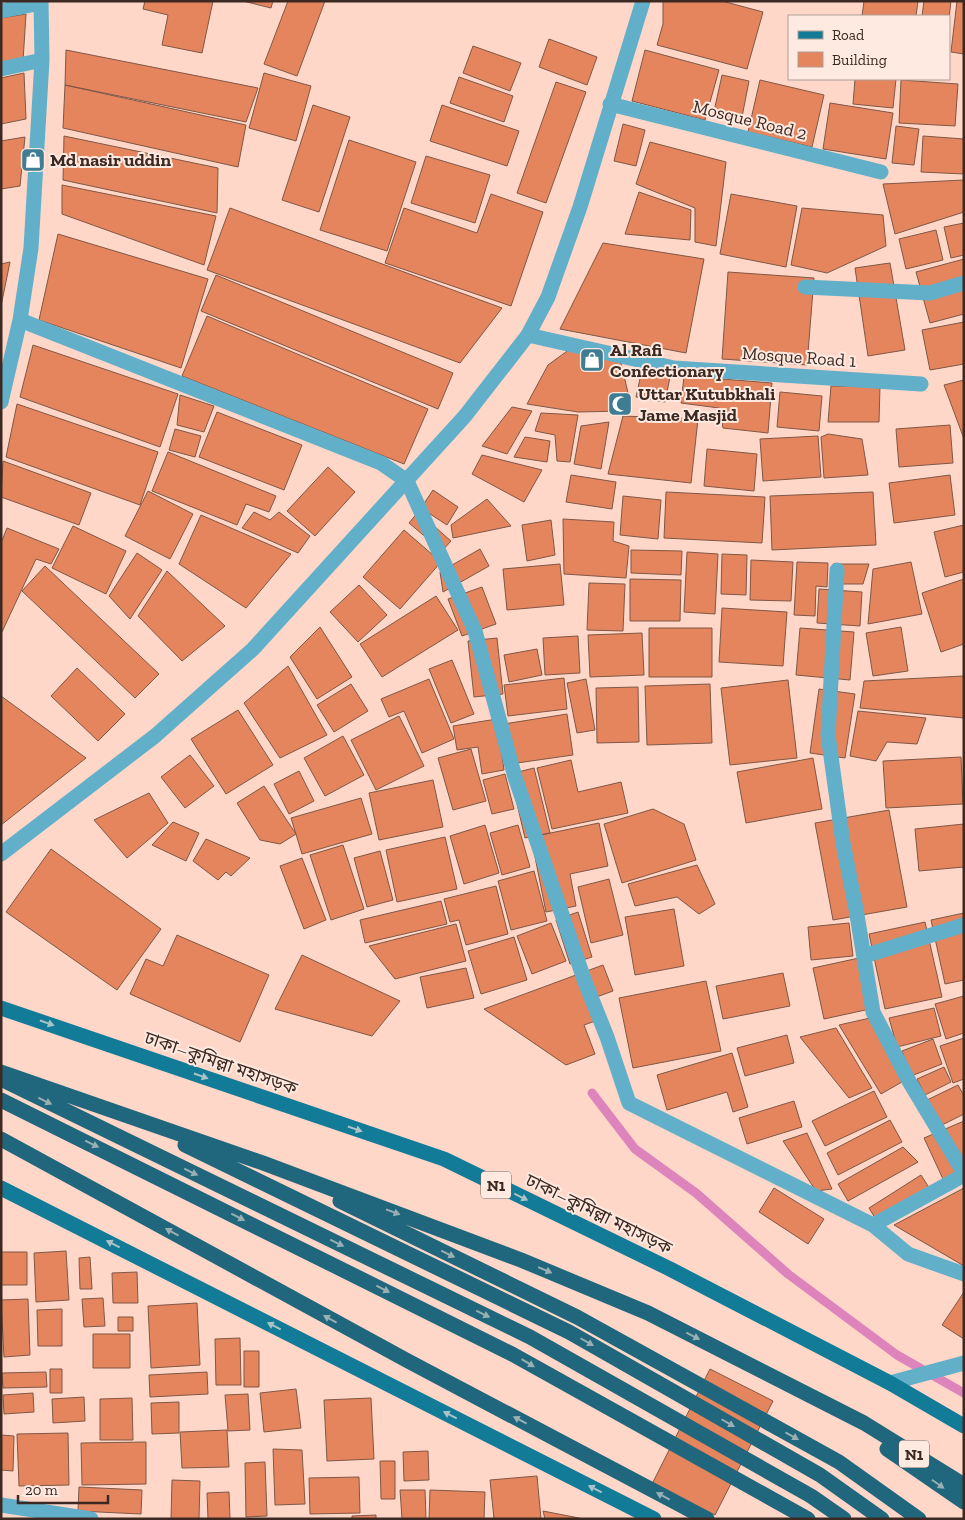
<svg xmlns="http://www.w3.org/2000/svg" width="965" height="1520" viewBox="0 0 965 1520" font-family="'Zilla Slab','Noto Sans Bengali',serif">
  <rect width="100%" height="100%" fill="#ffd7c8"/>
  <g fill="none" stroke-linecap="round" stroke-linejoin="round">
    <path stroke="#de84bc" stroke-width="9" d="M592,1093L635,1149L696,1193L788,1274L897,1355L964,1393"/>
  </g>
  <path fill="#e4855d" stroke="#805746" d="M145,1H213L202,53L162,45L168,15L143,9Z
    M243,1H273L271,8Z
    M288,1H325L297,76L264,64Z
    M663,1H722L763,12L747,69L657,45L663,24Z
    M864,1H918L916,16H862Z
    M924,1H951L949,18V16H922Z
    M957,1H964V54L951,52Z
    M26,14L23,61L1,65V18Z
    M549,39L597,57L587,85L539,67Z
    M473,46L521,63L510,91L463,73Z
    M66,50L258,88L246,122L65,85Z
    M645,50L719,70L705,120L632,101Z
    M24,73L26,119L1,124V78Z
    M264,73L311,86L296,141L249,128Z
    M722,75L749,81L741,122L713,116Z
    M459,77L513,96L504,122L450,103Z
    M855,79H896L893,108L853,104Z
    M760,80L824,95L812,147L748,132Z
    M901,80L958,84L955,126L899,123Z
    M556,82L586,92L546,203L517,193Z
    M65,85L246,125L238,167L63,128Z
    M830,103L893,113L886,159L823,149Z
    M313,105L350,117L319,212L282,200Z
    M442,105L519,131L507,166L430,141Z
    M623,124L645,130L636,166L614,161Z
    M896,126L919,129L914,165L892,163Z
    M64,136L218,168L217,213L63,180Z
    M923,136L964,139V174L921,172Z
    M25,137L20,186L1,189V141Z
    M349,140L416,162L387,251L320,230Z
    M650,142L726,162L716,246L695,242V208L636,184Z
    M426,156L490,175L475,223L411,203Z
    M964,180V212L895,234L883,184Z
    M62,185L216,216L204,265L62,214Z
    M639,192L691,210L690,240L625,234Z
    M491,194L543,212L511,306L385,263L404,208L477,233Z
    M731,194L797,206L786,267L720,254Z
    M230,208L502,308L460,363L207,270Z
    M802,208L883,215L886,246L827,273L791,265Z
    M964,223V255L951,258L944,227Z
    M936,230L943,260L906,269L899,239Z
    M58,234L208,279L181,368L39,320Z
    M603,243L704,259L686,353L560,329Z
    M964,259V314L930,323L916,272Z
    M10,262L1,306V264Z
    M890,263L905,350L868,356L855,268Z
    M728,272L814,278L807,365L722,359Z
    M216,275L453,373L438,409L201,311Z
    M207,316L428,409L404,464L182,376Z
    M964,322V364L930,370L922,330Z
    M33,345L178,394L160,447L20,397Z
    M570,349L621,363L629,397L625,411L578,412L527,404L548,365Z
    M641,374L670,377L665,402L636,397Z
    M684,376L772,383L768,433L723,428L719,408L681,403Z
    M964,380V439L944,385Z
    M831,386L880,387L879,422H828Z
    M780,392L822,396L819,431L777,427Z
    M180,395L214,406L204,432L177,425Z
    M17,404L158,452L140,505L6,457Z
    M512,407L532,411L507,454L482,446Z
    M217,412L302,445L284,490L199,457Z
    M541,413L578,415L570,462L557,461L555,435L535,431Z
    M623,416L698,419L691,483L608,474Z
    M609,422L601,469L574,464L581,426Z
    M950,425L953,463L899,467L896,429Z
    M175,429L201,436L195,457L169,450Z
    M828,434L862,439L868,475L824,478L821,437Z
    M818,436L821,477L763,481L760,439Z
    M525,437L550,441L547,462L514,457Z
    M707,449L757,454L754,491L704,486Z
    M168,452L276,496L269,512L246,504L237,525L152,491Z
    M482,455L542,470L524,502L472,474Z
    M3,461L91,493L79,525L1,497Z
    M328,467L355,492L315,536L287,511Z
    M571,475L616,482L612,509L566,502Z
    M950,475L955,515L894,523L889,483Z
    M433,490L458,507L447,525L421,508Z
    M148,491L193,514L170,559L125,536Z
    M666,492L765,497L762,543L664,538Z
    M873,492L876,545L772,550L770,496Z
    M623,496L661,500L658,539L620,535Z
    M487,499L511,526L453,538L451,525Z
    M254,512L270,520L279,512L310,536L298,553L242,528Z
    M418,512L451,541L442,551L409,523Z
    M201,515L291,554L246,608L179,564Z
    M563,519L614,522L613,541L629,546L626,578L564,574Z
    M551,520L555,555L527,561L522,525Z
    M964,525V572L945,577L934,532Z
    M73,526L126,551L106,594L52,568Z
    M7,528L59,549L51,564L36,559L1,634V543Z
    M404,530L441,562L400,609L363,577Z
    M480,549L489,566L443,592L440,572Z
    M631,550L682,551L681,575L631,573Z
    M687,552L718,554L715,614L684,612Z
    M137,553L162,570L130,619L109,596Z
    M722,554L747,555L746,595L721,594Z
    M751,560L793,562L791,601L750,600Z
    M797,562L828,563L827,587L816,586L815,616L794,615Z
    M911,562L922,614L868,624L873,569Z
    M560,564L564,605L507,610L503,569Z
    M833,564H869L863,584H834Z
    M45,566L159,674L135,698L22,591Z
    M167,571L225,626L182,661L138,616Z
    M630,579L681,580L680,621H630Z
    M964,579V644L941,652L922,593Z
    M589,583L625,584L623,631L587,630Z
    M359,585L387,615L358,642L330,612Z
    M482,587L496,624L462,636L448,599Z
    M819,589L862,592L860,626L817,623Z
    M436,596L458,630L382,677L360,644Z
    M722,608L787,612L783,666L719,662Z
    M320,627L352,677L317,699L290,657Z
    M901,627L908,671L873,676L866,633Z
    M649,628H712V677H649Z
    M800,628L854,632L850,680L796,675Z
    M642,633L644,675L590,677L588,635Z
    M578,636L580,673L545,675L543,638Z
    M497,638L503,694L474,697L468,641Z
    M537,649L542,675L509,682L504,655Z
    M452,660L474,714L451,723L429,669Z
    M288,666L327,735L280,758L244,703Z
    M77,668L125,714L98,741L51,696Z
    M964,676V718L860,708L864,681Z
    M564,678L567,709L508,716L504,685Z
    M429,679L454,739L422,753L404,711L389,717L381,699Z
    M586,679L595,730L577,733L567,683Z
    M788,680L797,758L730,765L721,688Z
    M351,684L368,711L334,732L317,705Z
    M710,684L712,743L647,745L645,686Z
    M638,687L639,742L597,743L596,688Z
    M819,689L855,694L845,758L810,753Z
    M1,696L86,758L1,825Z
    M238,710L273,765L226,794L191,739Z
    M858,711L926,718L917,744L887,742L876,761L850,756Z
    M567,714L573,755L510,764L504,724Z
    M399,716L424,766L376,790L351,740Z
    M497,719L504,770L482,774L478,747L457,750L453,726Z
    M343,736L364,775L325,796L304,758Z
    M471,749L486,801L453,810L438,758Z
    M190,755L214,786L185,808L161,777Z
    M961,757L963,804L886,808L883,761Z
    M813,758L822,809L746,823L737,772Z
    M571,760L578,792L621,782L628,813L552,829L537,768Z
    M534,768L550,833L525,838L510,774Z
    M299,771L314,801L289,814L274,784Z
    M505,774L514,809L492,814L483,780Z
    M433,780L443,827L379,840L369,793Z
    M264,786L296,834L280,844L260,840L237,803Z
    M149,793L168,823L127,858L94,820Z
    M361,798L372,834L302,854L291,818Z
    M653,809L684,824L696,860L622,883L604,824Z
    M889,810L907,907L833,920L815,823Z
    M173,822L199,833L186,861L152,845Z
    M599,823L608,866L570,874L576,906L546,912L531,837Z
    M964,824V867L919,871L915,829Z
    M485,825L499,873L464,884L450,836Z
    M518,825L530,867L502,875L490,833Z
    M445,837L457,889L397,902L386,850Z
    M206,839L250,858L231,876L226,872L218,880L193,861Z
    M343,845L364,909L331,920L310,855Z
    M51,849L161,929L117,990L6,912Z
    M380,851L393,900L367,907L354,858Z
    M302,858L326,920L304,929L280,866Z
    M697,865L715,904L699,914L677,897L635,906L628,884Z
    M534,871L547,921L511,930L498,881Z
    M609,879L623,935L591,943L578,887Z
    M496,886L508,934L466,945L459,920L450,922L444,899Z
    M441,901L447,924L365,943L360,920Z
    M674,909L684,966L635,975L625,917Z
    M578,912L592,957L570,964L556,920Z
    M964,913V980L945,984L931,920Z
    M925,922L942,997L885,1009L869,934Z
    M551,923L566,961L532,974L517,936Z
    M849,923L853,956L811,960L808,927Z
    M456,924L466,961L395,979L369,946Z
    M177,935L269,975L240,1042L130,994L146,959L163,966Z
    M514,937L527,980L481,994L468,951Z
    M302,955L400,1001L372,1036L275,1009Z
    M859,958L870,1009L824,1019L813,968Z
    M603,965L613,991L591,999L598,1020L584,1025L595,1054L566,1065L484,1009Z
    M466,968L474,998L427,1008L420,977Z
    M783,973L790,1006L723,1019L716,986Z
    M706,981L721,1051L633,1068L619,998Z
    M964,996V1033L946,1039L935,1004Z
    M934,1008L941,1036L897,1047L889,1018Z
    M870,1018L907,1079L881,1094L839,1025Z
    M836,1028L872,1088L849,1098L800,1037Z
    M787,1035L794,1063L745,1076L737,1048Z
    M964,1038V1079L953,1083L940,1046Z
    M933,1039L942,1064L911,1076L902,1051Z
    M732,1053L748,1107L733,1112L727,1092L667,1110L657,1075Z
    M944,1067L951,1082L925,1095L917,1079Z
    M958,1085L964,1096V1114L940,1126L927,1100Z
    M874,1091L887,1117L825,1146L812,1121Z
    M794,1101L802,1127L747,1144L739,1118Z
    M890,1120L902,1142L838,1175L827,1153Z
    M964,1121V1169L943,1179L924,1138Z
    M807,1133L832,1189L816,1191L783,1141Z
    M903,1147L918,1162L848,1201L838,1184Z
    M921,1175L933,1194L880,1226L869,1208Z
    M774,1188L824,1219L808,1244L759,1212Z
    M964,1188V1266L894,1225Z
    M66,1251L69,1300L36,1302L34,1253Z
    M1,1252H27V1285H1Z
    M90,1257L92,1289H80L79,1258Z
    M137,1272L138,1303H113L112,1273Z
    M964,1292V1339L942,1325Z
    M103,1298L105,1326L84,1327L82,1299Z
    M28,1299L30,1355L4,1357L1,1300Z
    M197,1303L200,1365L151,1368L148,1306Z
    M62,1309V1346H38L37,1310Z
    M118,1317H133V1331H118Z
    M93,1334H130V1368H93Z
    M240,1338L241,1385H216L215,1339Z
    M244,1351H259V1387H244Z
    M50,1369H62V1393H50Z
    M710,1369L773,1401L715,1515L652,1484Z
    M46,1372L47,1387L3,1388L2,1373Z
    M207,1372L208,1394L150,1397L149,1375Z
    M296,1389L301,1428L264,1432L260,1393Z
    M33,1393L34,1412L4,1414L3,1395Z
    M248,1394L250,1430L228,1431L225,1395Z
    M84,1397L85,1421L53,1423L52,1399Z
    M132,1398L133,1440H100V1399Z
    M371,1398L374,1459L327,1461L324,1400Z
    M179,1402V1433L152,1434L151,1403Z
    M227,1430L229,1467L182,1468L180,1432Z
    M68,1433L69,1485L19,1486L17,1434Z
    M1,1435L14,1436L13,1471L1,1470Z
    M146,1442V1484L82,1485L81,1443Z
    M273,1449L302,1450L305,1504L275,1505Z
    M428,1451L429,1480L404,1481L403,1452Z
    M380,1461H395V1499H381Z
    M265,1462L267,1516L246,1517L245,1463Z
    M537,1476L541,1519H494L490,1480Z
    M359,1477L360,1513L310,1514L309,1478Z
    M172,1480L200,1481L199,1519H171Z
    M79,1487L142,1490L141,1514L78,1511Z
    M400,1490H425L426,1519H402Z
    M430,1490L485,1492L484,1519H429Z
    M229,1492L230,1519H208L207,1493Z
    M543,1511L584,1519H545Z
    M376,1515V1519H352V1516Z"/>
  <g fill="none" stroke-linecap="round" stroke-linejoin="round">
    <path stroke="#62afca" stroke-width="15" d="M1,11L41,3
      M1,69L42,60
      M610,104L881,172
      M805,287L930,293L964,283
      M20,320L381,463L407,481L475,631L515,777L585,982L607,1037L629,1103L873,1225L908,1254L964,1274
      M528,335L674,368L921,384
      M1,402L20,320L31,248L42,60L41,1
      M837,570L828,735L843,843L856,909L873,1012L910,1083L964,1173
      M1,854L155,736L253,649L465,416L528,335L548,297L580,207L643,1
      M864,956L964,925
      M873,1225L964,1175
      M890,1383L964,1363
      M1,1505L91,1519"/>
    <path stroke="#127b98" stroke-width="15" d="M1,1008L444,1159L670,1269L890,1383L964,1426
      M1,1188L654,1519"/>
    <path stroke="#20667c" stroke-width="15" d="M1,1072L263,1163L521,1260L648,1313L864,1423L964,1485
      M7,1082L530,1337L811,1496L844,1519
      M1,1100L512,1354L808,1519
      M1,1139L408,1361L707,1519
      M185,1145L569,1332L820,1475L882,1519
      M340,1201L577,1317L839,1462L919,1519
      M887,1449L964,1502"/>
  </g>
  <defs><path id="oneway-solid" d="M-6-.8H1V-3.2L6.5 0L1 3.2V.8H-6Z" transform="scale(1.25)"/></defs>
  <g fill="#abc3c7">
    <use href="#oneway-solid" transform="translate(47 1023) rotate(19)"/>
    <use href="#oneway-solid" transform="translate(201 1076) rotate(19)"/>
    <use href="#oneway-solid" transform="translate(355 1129) rotate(19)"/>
    <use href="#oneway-solid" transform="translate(521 1197) rotate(26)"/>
    <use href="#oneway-solid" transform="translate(113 1244) rotate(-153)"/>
    <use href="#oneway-solid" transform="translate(274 1326) rotate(-153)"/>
    <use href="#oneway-solid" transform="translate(450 1415) rotate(-153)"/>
    <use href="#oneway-solid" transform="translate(595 1489) rotate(-153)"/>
  </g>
  <g fill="#9aafb4">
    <use href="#oneway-solid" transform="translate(45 1101) rotate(26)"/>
    <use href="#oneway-solid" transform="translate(92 1144) rotate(26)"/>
    <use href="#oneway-solid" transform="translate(191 1172) rotate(26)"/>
    <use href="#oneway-solid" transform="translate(393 1212) rotate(20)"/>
    <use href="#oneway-solid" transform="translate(238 1217) rotate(27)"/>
    <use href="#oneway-solid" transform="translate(172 1232) rotate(-151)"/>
    <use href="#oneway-solid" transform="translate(337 1243) rotate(26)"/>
    <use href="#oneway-solid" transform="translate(448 1254) rotate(26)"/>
    <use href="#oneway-solid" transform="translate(545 1270) rotate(23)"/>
    <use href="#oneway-solid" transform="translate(383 1289) rotate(27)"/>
    <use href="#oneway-solid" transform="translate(483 1314) rotate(26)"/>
    <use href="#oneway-solid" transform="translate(330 1319) rotate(-151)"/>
    <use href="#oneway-solid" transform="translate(693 1336) rotate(27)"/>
    <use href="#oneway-solid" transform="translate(587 1342) rotate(30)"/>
    <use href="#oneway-solid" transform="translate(528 1363) rotate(31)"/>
    <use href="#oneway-solid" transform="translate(520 1420) rotate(-152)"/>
    <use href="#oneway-solid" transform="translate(728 1423) rotate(30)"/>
    <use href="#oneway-solid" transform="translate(792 1436) rotate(29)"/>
    <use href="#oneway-solid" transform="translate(938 1484) rotate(35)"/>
    <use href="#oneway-solid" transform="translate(663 1496) rotate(-152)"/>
  </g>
  <defs>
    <symbol id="shop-square" viewBox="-11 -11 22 22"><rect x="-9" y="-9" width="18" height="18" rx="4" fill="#3f7d93" stroke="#feeae1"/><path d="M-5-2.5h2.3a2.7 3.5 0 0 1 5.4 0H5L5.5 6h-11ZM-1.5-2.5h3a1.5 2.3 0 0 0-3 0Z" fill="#fff"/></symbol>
    <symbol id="mosque-square" viewBox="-11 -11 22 22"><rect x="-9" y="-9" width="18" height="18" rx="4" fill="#3f7d93" stroke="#feeae1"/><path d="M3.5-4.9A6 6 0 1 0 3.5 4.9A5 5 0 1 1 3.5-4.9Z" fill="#fff"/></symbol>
  </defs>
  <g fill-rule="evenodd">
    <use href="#shop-square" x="19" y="146" width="28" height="28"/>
    <use href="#shop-square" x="578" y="346" width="28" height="28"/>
    <use href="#mosque-square" x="606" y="390" width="28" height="28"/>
  </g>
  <g text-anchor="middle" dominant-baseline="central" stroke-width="4" stroke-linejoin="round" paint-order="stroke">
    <g fill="#feeae1" stroke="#76635b" stroke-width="1">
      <rect x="481" y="1171.5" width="30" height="27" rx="4"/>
      <rect x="899" y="1440.5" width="30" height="27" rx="4"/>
    </g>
    <g font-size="16" font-weight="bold" fill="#3c2922">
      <text x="496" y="1185">N1</text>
      <text x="914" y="1454">N1</text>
    </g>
    <g font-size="18" fill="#3c2922" stroke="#feeae1">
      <text transform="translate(750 120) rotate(14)">Mosque Road 2</text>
      <text transform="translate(799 357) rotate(4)">Mosque Road 1</text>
      <text transform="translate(221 1063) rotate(19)">ঢাকা–কুমিল্লা মহাসড়ক</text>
      <text transform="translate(599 1214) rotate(26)">ঢাকা–কুমিল্লা মহাসড়ক</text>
    </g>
    <g font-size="18" font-weight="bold" fill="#3c2922" stroke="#feeae1" text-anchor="start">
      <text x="50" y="160">Md nasir uddin</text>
      <text x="610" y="350">Al Rafi<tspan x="610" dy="21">Confectionary</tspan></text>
      <text x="638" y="394">Uttar Kutubkhali<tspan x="638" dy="21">Jame Masjid</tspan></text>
    </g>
  </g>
  <rect width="965" height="1520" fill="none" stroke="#3c2922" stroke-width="5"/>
  <rect x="788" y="15" width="162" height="65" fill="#feeae1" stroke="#b09d95"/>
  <rect x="798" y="31" width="25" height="8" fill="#127b98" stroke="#b09d95"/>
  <text x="832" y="40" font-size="15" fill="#3c2922">Road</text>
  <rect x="798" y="52" width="25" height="15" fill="#e4855d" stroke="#b09d95"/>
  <text x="832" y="65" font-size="15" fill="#3c2922">Building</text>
  <path d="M18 1495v8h90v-8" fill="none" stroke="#3c2922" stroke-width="2.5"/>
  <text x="25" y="1495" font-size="15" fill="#3c2922" stroke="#feeae1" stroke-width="4" paint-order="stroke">20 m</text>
</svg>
